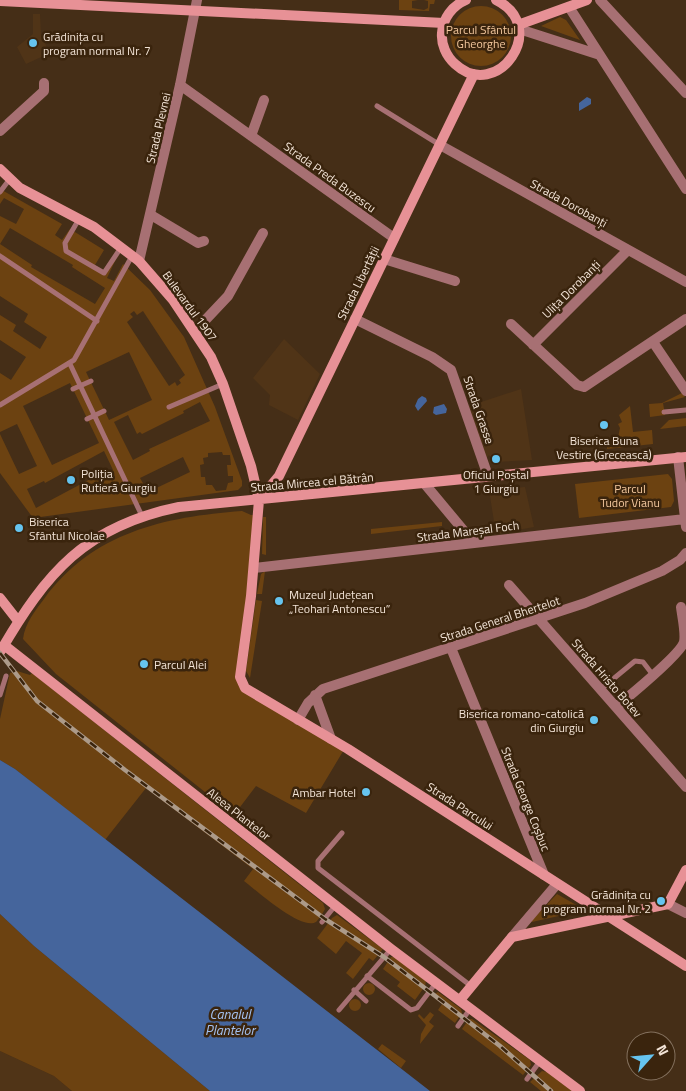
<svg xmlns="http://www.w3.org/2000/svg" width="686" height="1091" viewBox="0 0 686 1091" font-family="'Titillium Web',sans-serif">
  <rect width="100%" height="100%" fill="#452e17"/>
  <path fill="#503417" d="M33,14H40L41,36L50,53L26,64L17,47L33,34Z
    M284,339L320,374L298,420L269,405L270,395L253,378Z
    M521,389L532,460L494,462L489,455L486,458L469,406Z
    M525,487L534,527L496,534L489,490Z
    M0,1051L54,1076L72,1091H0Z"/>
  <path fill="#6c4211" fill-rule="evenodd" d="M399,0H418L412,1V8L424,10L428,8V1L424,0H435L434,4H430L429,11L399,10Z
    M451 36a30 30 0 1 1 60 0a30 30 0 1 1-60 0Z
    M560,17L566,20L580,40L541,26Z
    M0,189L62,224L55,235L62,240L70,229L104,250L95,265L103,271L116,259L107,278L114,281L123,264L150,290L184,337L215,407L242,481V486L238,490L33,518L0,473V434L19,474L37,466L17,424L0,432V373L11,380L26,357L0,340V315L16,325L13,331L40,349L47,337L24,322L28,314L0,296V216L16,224L24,209L4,198L0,204ZM10,228L73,265L72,267L105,288L95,304L31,267L32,265L0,244ZM134,311L137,315L143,311L185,375L179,380L181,383L177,386L175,382L169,386L127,322L133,317L130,314ZM129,352L152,400L109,420L86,372ZM70,383L99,443L52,465L23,406ZM200,402L210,421L149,449L150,451L133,460L114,422L128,415L137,434L140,432L142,434L184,413L183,411ZM104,451L113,470L97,478L96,476L36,508L27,489L44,481L45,483ZM222,452L223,455H230L231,465H227L228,476H233V482L228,483L226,490L216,491L212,485H206L205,477H201L200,465L204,464L203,458L208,457V453ZM183,457L190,472L148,492L140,478Z
    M682,393L685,397L663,403L665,415L650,417L649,404L662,403Z
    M630,406L633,432L652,430L653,444L607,449V445L617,442L620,428L618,424L622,422L619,415Z
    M686,418V426L660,429L669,420Z
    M668,474L672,479L674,501L671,507L579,518L575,484Z
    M242,511L251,515H258L242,683L345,748L306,813L256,786L234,815L56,674L23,639C25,623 35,611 44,599C93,532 164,517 242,511Z
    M263,517H266V555L262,554Z
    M442,522V526L371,534V529Z
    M265,571L262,594H257L261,574Z
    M256,600L262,601L250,678L246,671Z
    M17,671L30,675L32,673L323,903L325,909C323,913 319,919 316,922C301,931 256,890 244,881L253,869L146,788L105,840L15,769L0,760V719L10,673Z
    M557,894L585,910L532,922V920Z
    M0,914L34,946L210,1091H72L54,1076L0,1051Z
    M337,915L383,949L373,961L369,958L353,979L346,973L362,953L346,941L336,954L317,938L332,918Z
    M391,957H395L426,981L425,986L415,1000L397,986L400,982L383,969Z
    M363 989a6 6 0 1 1 12 0a6 6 0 1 1-12 0Z
    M438,992L461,1009L462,1013L455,1023L438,1010L442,1004L432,995Z
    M349 1005a6 6 0 1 1 12 0a6 6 0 1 1-12 0Z
    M430,1012L434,1015L429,1022L434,1026L420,1044L421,1034L426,1025L418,1016L419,1014L424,1019Z
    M469,1019H472L530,1060L531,1065L523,1075L462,1029Z
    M382,1044L406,1061L401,1068L378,1049Z
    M542,1071L547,1072L572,1091H541L530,1082Z"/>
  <path fill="#45659c" d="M587,97L591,99V104L579,111V103Z
    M422,396L426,398L427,401L418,411L415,406L418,399Z
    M444,404L447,409L446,413L436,415L433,413L434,407Z
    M0,760L15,769L430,1091H210L34,946L0,914Z"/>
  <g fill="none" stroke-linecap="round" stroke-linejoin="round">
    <path stroke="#a77073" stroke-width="5" d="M377,106L440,145
      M0,192L9,180
      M79,219L65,243L66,251L104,273L122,246
      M0,256L97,321
      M70,364L142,516
      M73,389L91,381
      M0,405L74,360L132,256
      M169,407L223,384
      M664,412L686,410
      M87,419L104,411
      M601,689L635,661L643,662L653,675
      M0,695L6,676
      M342,833L318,861V868L471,986
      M322,922L335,906
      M367,976L411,1010L417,1008L436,983
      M354,990L366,1001
      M339,1010L391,949
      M458,1026L470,1009
      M527,1079L540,1061"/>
    <path stroke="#a77073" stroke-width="10" d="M600,0L686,93
      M569,7L686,189
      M519,29L600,55
      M180,85L394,238
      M0,131L44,91V83
      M251,136L264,100
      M440,145L686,282
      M151,215L198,243L204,241
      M384,259L455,281
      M139,261L180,85L197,0
      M355,319L432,357L451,370L488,476
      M511,324L577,385L584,387L686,319
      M195,331L228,296L263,233
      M653,342L686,391
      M533,345L627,251
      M678,457L686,527
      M424,483L474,543
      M254,568L685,519
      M509,585L686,787
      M451,648L544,875
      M315,695L331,739
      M616,707C628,697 680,655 684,642C686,633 682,616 681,607
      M298,720L308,703L323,689L585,603L662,571L680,560L686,553
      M668,904L686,913
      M512,937L557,884"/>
    <path stroke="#e79196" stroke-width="10" d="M466,0C452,6 443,18 442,33C441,44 446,56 455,64C497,103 551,27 496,0
      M0,1L444,23
      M518,25L587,0
      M0,169L20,188L94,227L139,261L173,300L211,357L223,384L251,466L259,500L251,596L240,677L245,688L348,749L686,966
      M259,500L279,476L474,74
      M0,598L18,621
      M4,645L391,949L580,1091
      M0,652C46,573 85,526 179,507L686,457
      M460,1000L512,937L668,904L686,870"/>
    <defs>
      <path id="rail" d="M0,653L37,701L125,770L325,919L384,957L430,992L500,1046L551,1091"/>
    </defs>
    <use href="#rail" stroke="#ac9a89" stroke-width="4.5"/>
    <use href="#rail" stroke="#3a240d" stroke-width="2.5" stroke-dasharray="8" stroke-linecap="butt"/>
  </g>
  <g fill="#66c4ef" stroke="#3a240d" stroke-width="2">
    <circle cx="33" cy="43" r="5"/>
    <circle cx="604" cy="425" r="5"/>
    <circle cx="496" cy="459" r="5"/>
    <circle cx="71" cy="480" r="5"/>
    <circle cx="19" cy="528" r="5"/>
    <circle cx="279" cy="601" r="5"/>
    <circle cx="144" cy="664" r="5"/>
    <circle cx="594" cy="720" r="5"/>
    <circle cx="366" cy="792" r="5"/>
    <circle cx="661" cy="901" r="5"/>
  </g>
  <g text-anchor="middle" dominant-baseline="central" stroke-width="5" stroke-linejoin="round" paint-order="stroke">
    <g font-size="12" fill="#f4c89e" stroke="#3a240d">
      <text x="481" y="29">Parcul Sfântul<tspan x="481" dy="14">Gheorghe</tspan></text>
      <text x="630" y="488">Parcul<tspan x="630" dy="14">Tudor Vianu</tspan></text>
    </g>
    <g font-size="12" fill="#f3e4d7" stroke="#3a240d" text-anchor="start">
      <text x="43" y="36">Grădinița cu<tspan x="43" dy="14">program normal Nr. 7</tspan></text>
      <text x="604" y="440" text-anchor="middle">Biserica Buna<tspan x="604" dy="14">Vestire (Grecească)</tspan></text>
      <text x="81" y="473">Poliția<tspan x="81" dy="14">Rutieră Giurgiu</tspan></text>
      <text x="496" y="474" text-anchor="middle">Oficiul Poștal<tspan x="496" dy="14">1 Giurgiu</tspan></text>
      <text x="29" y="521">Biserica<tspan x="29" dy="14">Sfântul Nicolae</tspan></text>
      <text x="289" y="594">Muzeul Județean<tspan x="289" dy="14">„Teohari Antonescu”</tspan></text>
      <text x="154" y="664">Parcul Alei</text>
      <text x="584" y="713" text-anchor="end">Biserica romano-catolică<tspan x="584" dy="14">din Giurgiu</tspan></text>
      <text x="356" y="792" text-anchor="end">Ambar Hotel</text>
      <text x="651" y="894" text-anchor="end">Grădinița cu<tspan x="651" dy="14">program normal Nr. 2</tspan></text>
    </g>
    <g font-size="12" fill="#f3e4d7" stroke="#3a240d">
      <text transform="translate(158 128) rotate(-77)">Strada Plevnei</text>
      <text transform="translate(330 177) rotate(36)">Strada Preda Buzescu</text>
      <text transform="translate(569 203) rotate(29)">Strada Dorobanți</text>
      <text transform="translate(358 283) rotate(-64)">Strada Libertății</text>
      <text transform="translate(571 289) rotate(-45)">Ulița Dorobanți</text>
      <text transform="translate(190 306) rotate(54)">Bulevardul 1907</text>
      <text transform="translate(479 410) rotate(71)">Strada Grasse</text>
      <text transform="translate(312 482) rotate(-5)">Strada Mircea cel Bătrân</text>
      <text transform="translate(468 531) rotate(-7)">Strada Mareșal Foch</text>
      <text transform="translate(500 619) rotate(-18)">Strada General Bhertelot</text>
      <text transform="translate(607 678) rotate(49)">Strada Hristo Botev</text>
      <text transform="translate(526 799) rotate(68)">Strada George Coșbuc</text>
      <text transform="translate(460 806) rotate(33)">Strada Parcului</text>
      <text transform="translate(239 814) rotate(38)">Aleea Plantelor</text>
    </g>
    <g font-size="14" font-style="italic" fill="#a3c0ef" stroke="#3a240d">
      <text x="230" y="1013">Canalul<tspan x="230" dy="16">Plantelor</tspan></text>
    </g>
  </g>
  <g transform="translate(651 1056) rotate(63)"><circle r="24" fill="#3a240d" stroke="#84715e"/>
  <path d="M0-4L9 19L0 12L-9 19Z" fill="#66c4ef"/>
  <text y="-8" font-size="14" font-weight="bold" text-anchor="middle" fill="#f3e4d7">N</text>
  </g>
</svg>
